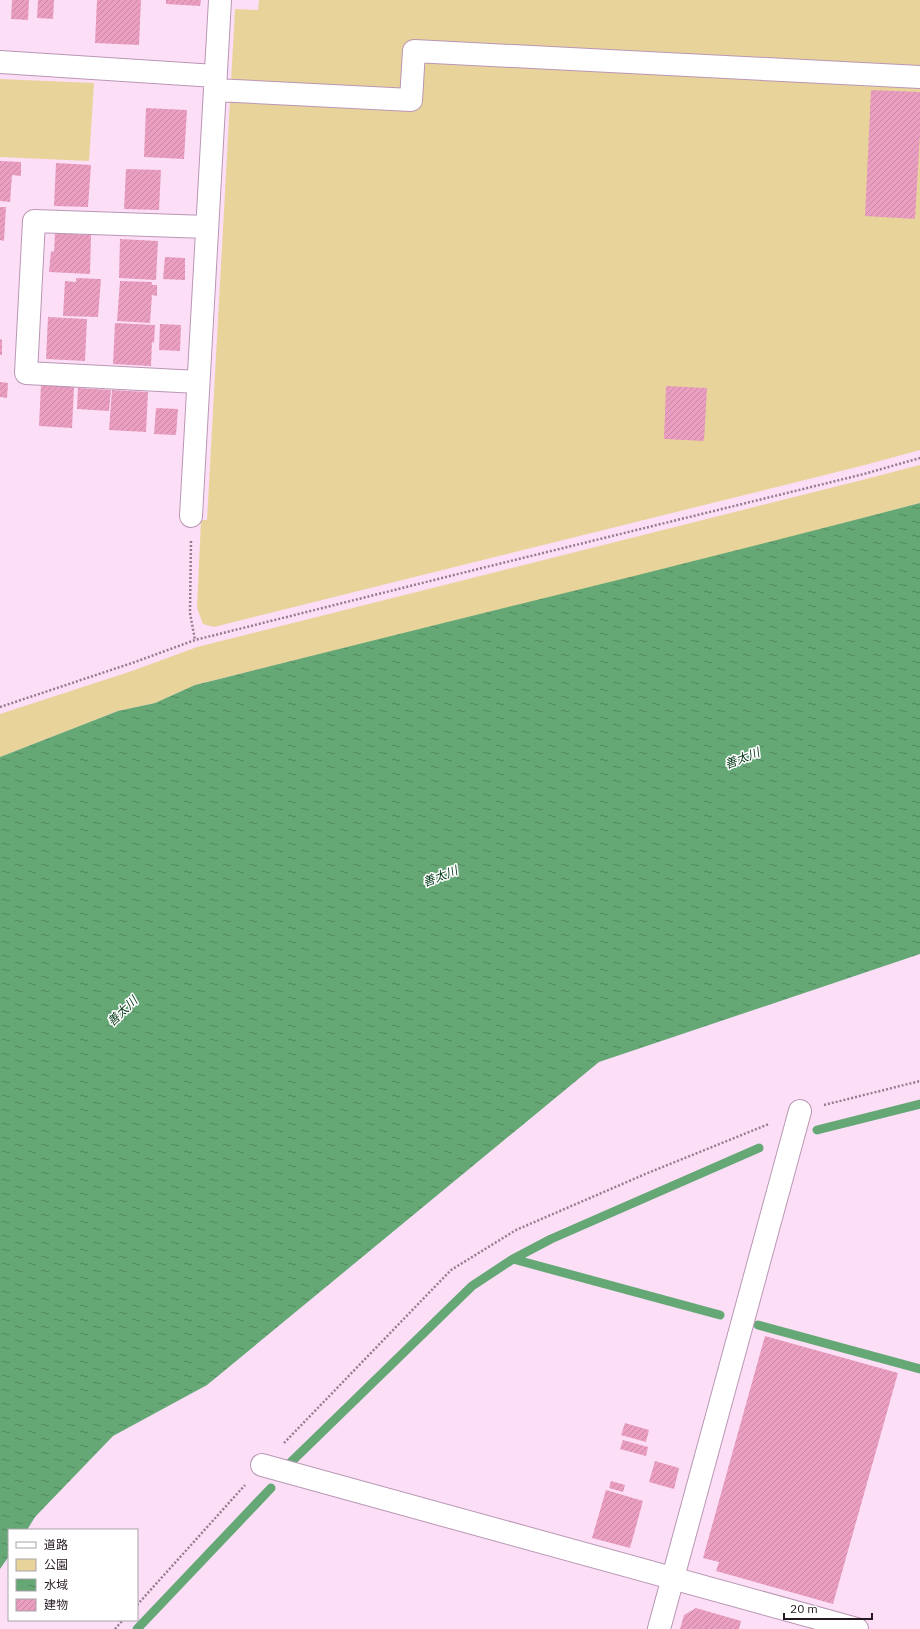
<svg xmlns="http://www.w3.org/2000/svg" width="920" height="1629" viewBox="0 0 920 1629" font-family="'IBM Plex Sans','Noto Sans JP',sans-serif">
  <defs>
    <pattern id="water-ripples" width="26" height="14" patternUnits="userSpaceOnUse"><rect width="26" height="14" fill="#65a876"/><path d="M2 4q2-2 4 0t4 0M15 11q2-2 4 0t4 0" fill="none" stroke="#538860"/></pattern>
    <pattern id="building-hatch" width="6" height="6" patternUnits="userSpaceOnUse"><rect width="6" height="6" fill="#ea9ec0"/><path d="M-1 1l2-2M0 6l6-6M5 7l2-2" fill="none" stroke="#c987a5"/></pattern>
  </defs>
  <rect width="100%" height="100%" fill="#fcdff7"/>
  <path fill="#e8d49b" d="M259,0H920V450L865,465L214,627L203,624L197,608L201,520H207L235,9L258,10Z
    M0,79L94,83L89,161L0,157Z
    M920,465V503L754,547L195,685L155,703L118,711L0,757V714L132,671L197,647L862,480Z"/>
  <path fill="url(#water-ripples)" d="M920,503V954L599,1062L207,1385L113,1436L35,1517L27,1530H9V1556L0,1569V757L118,711L155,703L195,685C437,624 679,566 920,503Z"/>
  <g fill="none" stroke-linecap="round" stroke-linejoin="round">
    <path stroke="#65a876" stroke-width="9" d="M817,1130L920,1104
      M513,1259L720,1315
      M758,1325L920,1369
      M289,1464L472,1286L513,1259L551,1239L759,1148
      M137,1629L271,1488"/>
  </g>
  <path fill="url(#building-hatch)" d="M12,0H29L28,20L11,19Z
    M38,0H54L53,19L37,18Z
    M97,0H141L139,45L95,43Z
    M166,0H201L200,6L166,4Z
    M871,90L920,92V134L915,219L865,216Z
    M146,108L187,110L184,159L144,157Z
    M0,161L21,162V176L12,175L10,202L0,201Z
    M56,163L91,165L88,207L54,206Z
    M126,169L161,170L159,210L124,209Z
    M0,207H6L4,241L0,240Z
    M55,233L91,235L90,274L49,272L51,251L54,252Z
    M120,239L158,241L156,280L119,278Z
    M165,257L185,258V280L163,279Z
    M76,278L101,279L98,317L63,316L65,281L76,282Z
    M120,281L152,282V285H157V296L152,295L150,323L117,321Z
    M48,317L87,319L85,361L46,359Z
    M115,323L155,325L154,343L152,342L151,366L113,364Z
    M160,324L181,325L180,351L159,350Z
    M0,339L2,340V355H0Z
    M0,382L8,383L7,398L0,397Z
    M41,385L74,387L72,428L39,426Z
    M666,386L707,388L704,441L664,439Z
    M78,388L111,390L109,411L77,409Z
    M112,390L148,392L146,432L109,430Z
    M156,408L178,409L176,435L154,434Z
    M765,1336L898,1373L833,1604L716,1571L719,1562L703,1558Z
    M625,1423L649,1430L646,1442L621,1435Z
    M623,1440L648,1447L646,1456L620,1449Z
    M655,1461L679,1468L674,1489L649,1482Z
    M611,1481L625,1485L623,1492L609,1488Z
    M606,1490L643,1501L630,1548L592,1538Z
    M696,1608L741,1621L739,1629H680L684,1615Z"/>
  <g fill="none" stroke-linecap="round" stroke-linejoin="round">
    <defs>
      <path id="minor" d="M0,62L215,76
        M215,90L411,100L414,51L920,77
        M198,382L26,373L34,221L207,227
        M191,516L220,0
        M262,1465L857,1629
        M659,1629L800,1111"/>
    </defs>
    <use href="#minor" stroke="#b997b4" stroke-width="24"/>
    <path stroke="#937d8f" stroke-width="2.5" stroke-dasharray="2 2" stroke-linecap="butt" d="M191,541L190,613L195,640
      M0,707L135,662L195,640L474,570L864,474L920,458
      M824,1105L920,1081
      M284,1443L451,1270L516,1230L650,1172L769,1124
      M137,1605L245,1485
      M115,1629L123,1620"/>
    <use href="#minor" stroke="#fff" stroke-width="22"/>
  </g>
  <g text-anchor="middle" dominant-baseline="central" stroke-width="3" stroke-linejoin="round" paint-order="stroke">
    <g font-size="12" font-style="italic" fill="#023817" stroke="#fff">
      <text transform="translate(742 758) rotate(-21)">善太川</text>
      <text transform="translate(440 876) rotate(-21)">善太川</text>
      <text transform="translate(122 1011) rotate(-44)">善太川</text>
    </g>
  </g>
  <rect x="8" y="1529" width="130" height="92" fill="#ffffff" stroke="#a8a3a7"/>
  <rect x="16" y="1542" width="20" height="6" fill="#ffffff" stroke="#a8a3a7"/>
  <text x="44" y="1549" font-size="12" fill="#251823">道路</text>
  <rect x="16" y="1559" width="20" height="12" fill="#e8d49b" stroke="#a8a3a7"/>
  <text x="44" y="1569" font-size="12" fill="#251823">公園</text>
  <rect x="16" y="1579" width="20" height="12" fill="url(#water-ripples)" stroke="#a8a3a7"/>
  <text x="44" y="1589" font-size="12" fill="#251823">水域</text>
  <rect x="16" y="1599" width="20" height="12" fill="url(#building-hatch)" stroke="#a8a3a7"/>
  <text x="44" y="1609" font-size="12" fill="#251823">建物</text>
  <path d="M784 1613v6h88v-6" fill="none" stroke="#251823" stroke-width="2"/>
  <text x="790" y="1613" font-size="12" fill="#251823" stroke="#ffffff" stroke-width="3" paint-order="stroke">20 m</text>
</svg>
